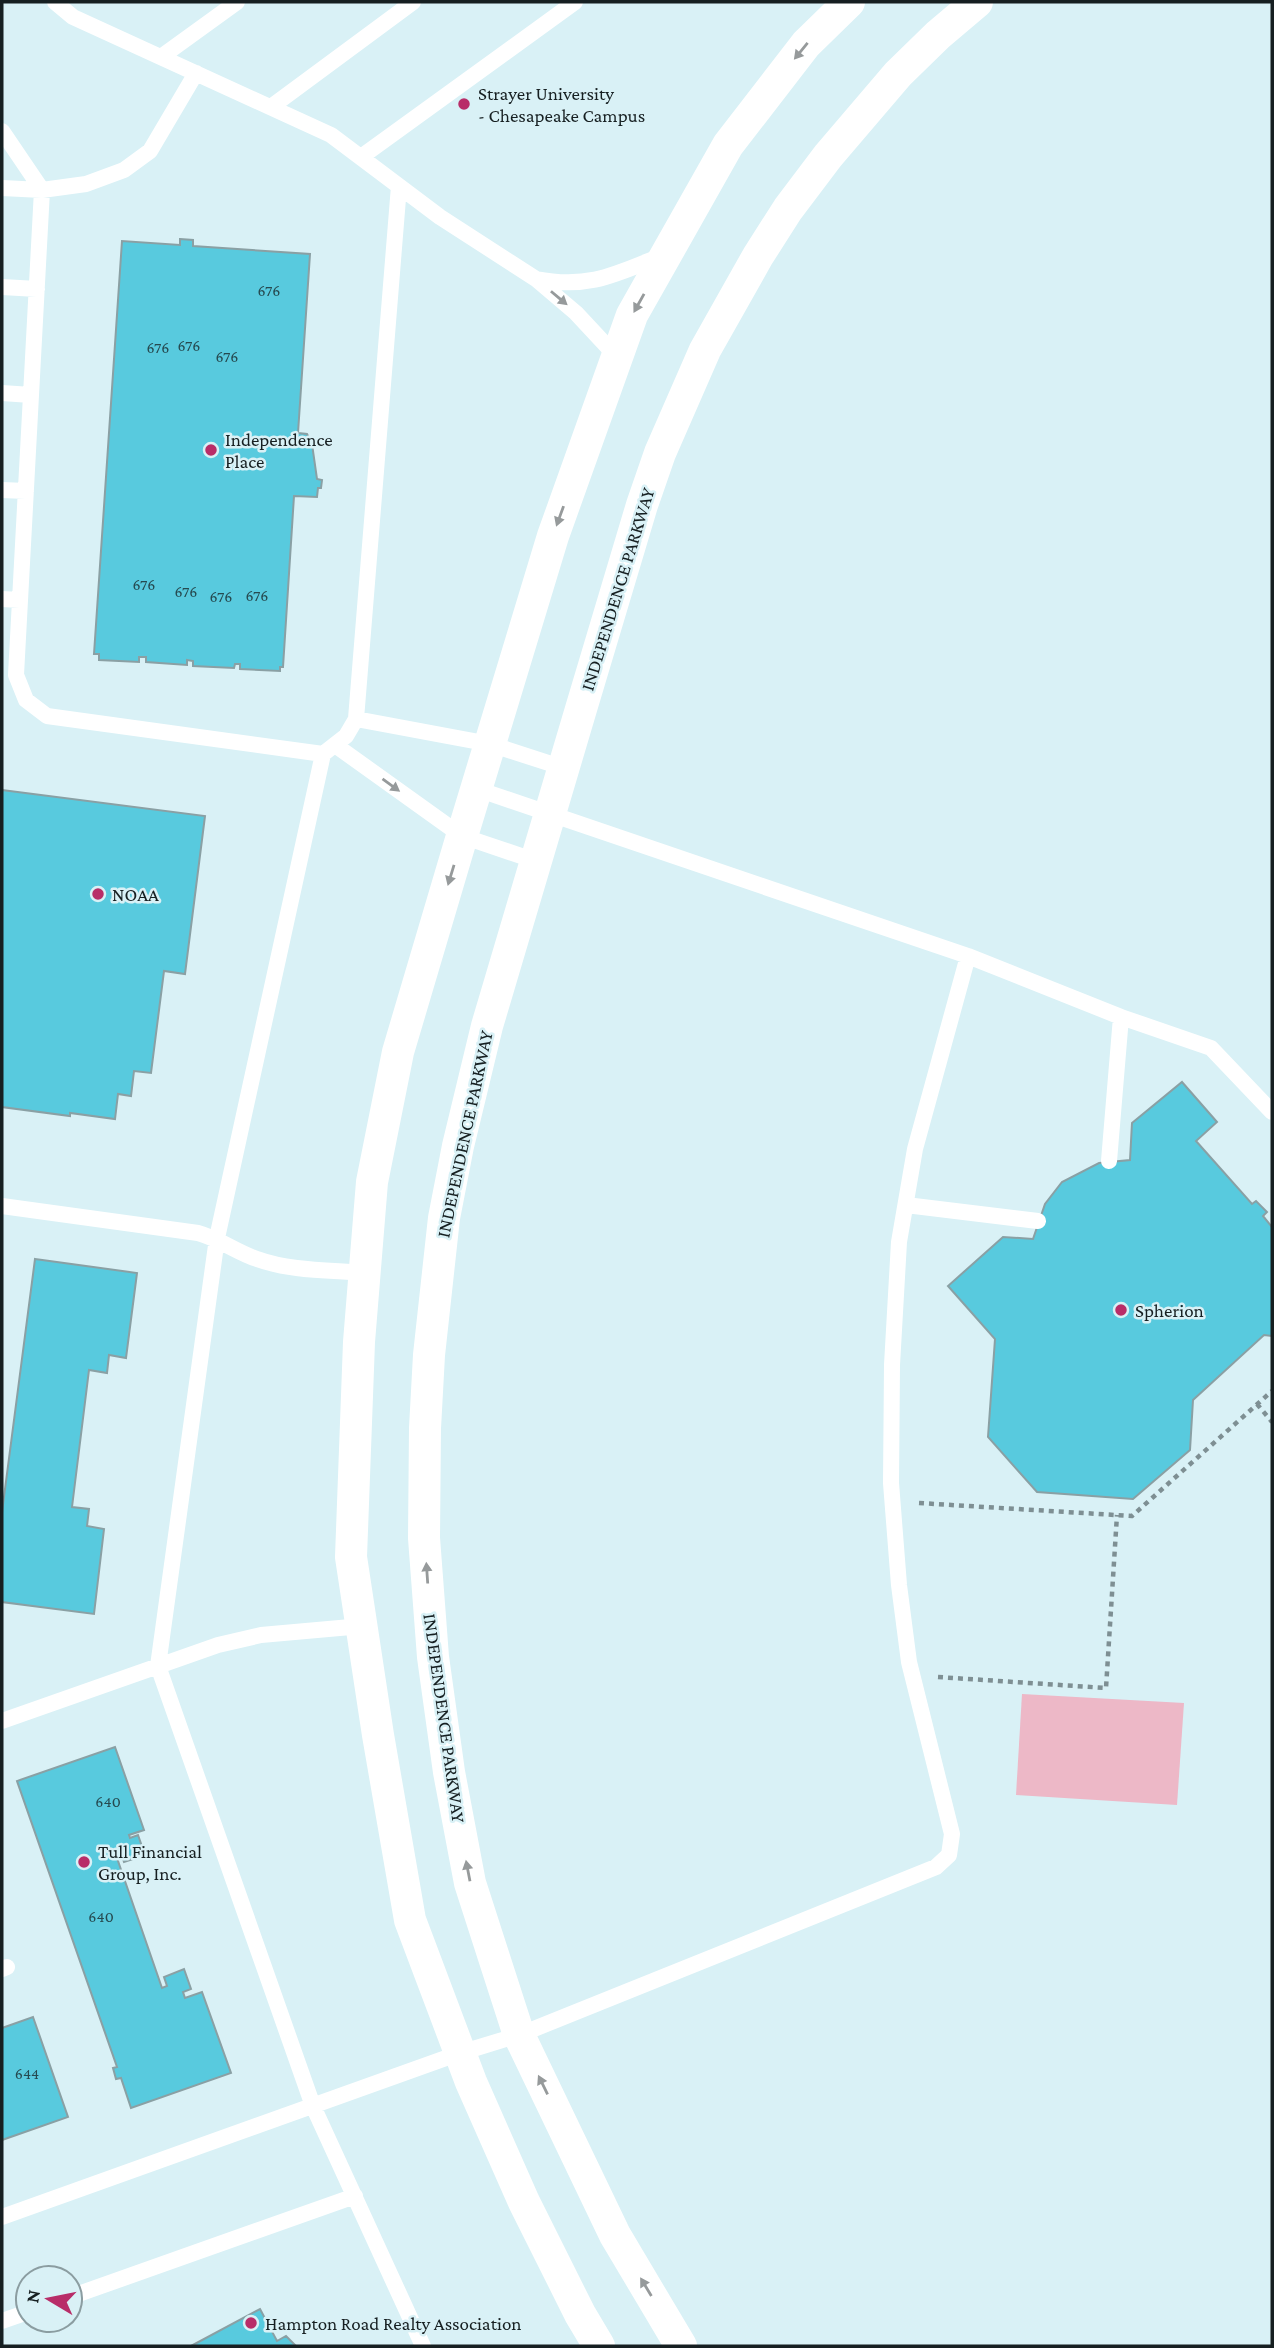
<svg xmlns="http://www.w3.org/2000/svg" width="1274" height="2348" font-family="'Crimson Pro',serif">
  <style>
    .green { fill: #edb8c7 }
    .building { fill: #58cade; stroke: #8aa0a4; stroke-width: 2 }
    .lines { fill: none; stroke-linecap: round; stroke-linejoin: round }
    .path { stroke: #7e8f93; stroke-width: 4.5; stroke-dasharray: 5 5; stroke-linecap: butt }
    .lane { stroke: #fff; stroke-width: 16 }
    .street { stroke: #fff; stroke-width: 32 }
    .oneway { fill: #969a9b }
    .poi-dot { fill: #b82d68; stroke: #d9f1f6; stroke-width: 2.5 }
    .labels { text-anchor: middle; stroke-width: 5; stroke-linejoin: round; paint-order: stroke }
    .number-label { font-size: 16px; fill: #264a50 }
    .poi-label { font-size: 19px; fill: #161f21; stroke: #d9f1f6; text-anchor: start }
    .street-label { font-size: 19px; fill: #161f21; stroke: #d9f1f6 }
  </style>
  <rect width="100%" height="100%" fill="#d9f1f6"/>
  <path class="green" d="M1022 1694 1184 1703 1177 1805 1016 1795Z"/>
  <path class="building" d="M180 239 193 240V246L310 254 298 433 307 434 312 444 317 479 322 480 321 488H318L317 497 294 496 283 667H280V671L240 669V664H235L234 668 193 666V661L187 660V665L146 662V657H139V662L99 660V654H94L122 241 180 245Z
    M2 790 205 816 185 974 164 971 151 1073 134 1071 131 1096 118 1094 115 1119 70 1113V1116L2 1107Z
    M1182 1082 1217 1122 1196 1141 1252 1204 1256 1201 1267 1212 1263 1216 1272 1227V1336L1264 1335 1193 1400 1190 1450 1133 1499 1037 1492 988 1437 995 1339 948 1286 1003 1237 1033 1239 1045 1204 1062 1182 1099 1163 1130 1160 1132 1123Z
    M35 1259 137 1273 126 1358 109 1355 107 1373 89 1370 72 1507 89 1509 87 1526 104 1529 94 1614 2 1602V1512Z
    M115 1747 144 1830 129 1835 130 1838 138 1835 145 1855 124 1862 122 1856 117 1858 162 1988 167 1986 164 1977 184 1969 191 1989 183 1992 185 1998 202 1992 231 2073 131 2108 121 2078 116 2079 113 2068 117 2067 17 1781Z
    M33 2017 68 2117 2 2140V2028Z
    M260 2309 277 2341 286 2336 296 2346H191Z"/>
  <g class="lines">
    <path class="path" d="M1257 1404 1272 1422
      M919 1503 1132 1516 1272 1391
      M938 1677 1106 1688 1117 1515"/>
    <path class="lane" d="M55 2 73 17 331 135 440 217 536 279
      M161 57 237 2
      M271 107 413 2
      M2 131 42 190 16 675 26 700 47 716 323 754 346 736 356 719 399 186
      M361 157 575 2
      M2 188 42 190 86 184 124 170 150 151 196 73
      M2 287 37 289
      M617 357 576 313 536 279C588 289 614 275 661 256
      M2 393 31 395
      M2 490 26 491
      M2 599 20 600
      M356 719 490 744 564 768
      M335 745 462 836 536 861
      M323 754 217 1238 158 1666 313 2106 423 2346
      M968 956 1121 1017 1211 1048 1272 1112
      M1109 1161 1121 1017
      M906 1205 1038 1221
      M2 1206 198 1233C220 1239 236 1252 257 1259 290 1271 329 1270 365 1273
      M2 1721 218 1645 261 1635 362 1626
      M2 1969 7 1967
      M2 2217 460 2053 519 2035 936 1867 949 1855 952 1834 909 1662 899 1585 891 1483 892 1365 899 1242 915 1149 968 956 477 789
      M70 2297 355 2196
      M2 2321 28 2312"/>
    <path class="street" d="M599 2346 580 2314 524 2202 471 2082 410 1920 378 1735 351 1557 359 1342 372 1182 398 1052 462 836 553 536 632 315 728 145 806 44 849 2
      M681 2346 615 2235 519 2035 470 1883 449 1772 433 1657 424 1538 425 1428 429 1355 444 1218 458 1146 487 1026 581 709 642 505 660 453 705 350 758 256 788 209 828 156 898 74 938 35 977 2"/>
  </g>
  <defs><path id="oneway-solid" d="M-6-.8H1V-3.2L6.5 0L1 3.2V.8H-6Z" transform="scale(1.75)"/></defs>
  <g class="oneway">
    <use href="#oneway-solid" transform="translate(801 51) rotate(129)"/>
    <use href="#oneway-solid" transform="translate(559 298) rotate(40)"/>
    <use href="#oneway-solid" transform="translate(639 303) rotate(119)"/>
    <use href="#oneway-solid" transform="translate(560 516) rotate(110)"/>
    <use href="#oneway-solid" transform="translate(391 785) rotate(36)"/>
    <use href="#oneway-solid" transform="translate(451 875) rotate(107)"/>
    <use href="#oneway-solid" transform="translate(427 1573) rotate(-94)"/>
    <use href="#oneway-solid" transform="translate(468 1871) rotate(-101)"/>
    <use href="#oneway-solid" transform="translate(543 2085) rotate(-116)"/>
    <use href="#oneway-solid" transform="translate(646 2287) rotate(-121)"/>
  </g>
  <g class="poi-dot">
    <circle cx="464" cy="104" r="7"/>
    <circle cx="211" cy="450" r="7"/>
    <circle cx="98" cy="894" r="7"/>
    <circle cx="1121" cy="1310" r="7"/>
    <circle cx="84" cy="1862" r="7"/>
    <circle cx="251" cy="2323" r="7"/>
  </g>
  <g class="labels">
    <g class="number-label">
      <text x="269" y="296">676</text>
      <text x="189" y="351">676</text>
      <text x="158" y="353">676</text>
      <text x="227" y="362">676</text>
      <text x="144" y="590">676</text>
      <text x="186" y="597">676</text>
      <text x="257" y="601">676</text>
      <text x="221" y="602">676</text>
      <text x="108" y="1807">640</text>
      <text x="101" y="1922">640</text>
      <text x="27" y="2079">644</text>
    </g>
    <g class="poi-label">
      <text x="478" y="100">Strayer University<tspan x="478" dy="22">- Chesapeake Campus</tspan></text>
      <text x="225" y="446">Independence<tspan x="225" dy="22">Place</tspan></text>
      <text x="112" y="901">NOAA</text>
      <text x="1135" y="1317">Spherion</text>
      <text x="98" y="1858">Tull Financial<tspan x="98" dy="22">Group, Inc.</tspan></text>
      <text x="265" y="2330">Hampton Road Realty Association</text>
    </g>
    <g class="street-label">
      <text transform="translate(617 589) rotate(-73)" y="7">INDEPENDENCE PARKWAY</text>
      <text transform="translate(464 1134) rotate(-78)" y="7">INDEPENDENCE PARKWAY</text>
      <text transform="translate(445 1718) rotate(82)" y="7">INDEPENDENCE PARKWAY</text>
    </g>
  </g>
  <rect width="1274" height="2348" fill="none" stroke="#161f21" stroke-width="7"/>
  <g transform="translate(49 2299) rotate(280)"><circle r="33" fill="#d9f1f6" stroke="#8b9da1" stroke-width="2"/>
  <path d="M0-5L12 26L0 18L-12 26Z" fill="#b82d68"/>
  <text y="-10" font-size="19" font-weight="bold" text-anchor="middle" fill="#161f21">N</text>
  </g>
</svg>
